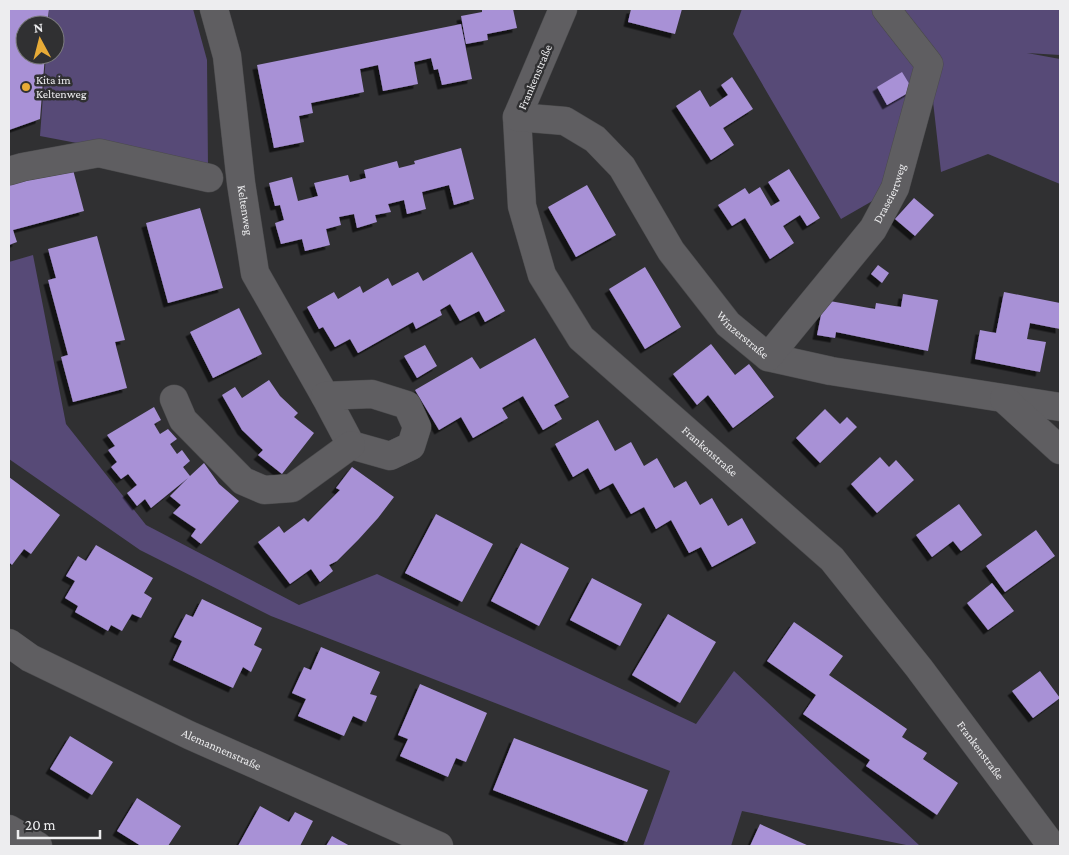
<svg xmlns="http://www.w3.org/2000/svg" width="1069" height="855" font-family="'Crimson Pro',serif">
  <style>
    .green { fill: #574a77 }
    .building { fill: #a891d6; filter: url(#shadow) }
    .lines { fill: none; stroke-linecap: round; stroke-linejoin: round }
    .minor-casing { stroke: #4b4b4d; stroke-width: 29 }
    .minor { stroke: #5f5e61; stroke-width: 28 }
    .poi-dot { fill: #e8ab37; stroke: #303032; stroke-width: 2 }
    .labels { text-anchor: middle; stroke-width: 5; stroke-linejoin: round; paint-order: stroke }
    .street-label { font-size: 12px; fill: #ededef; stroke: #303032 }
    .poi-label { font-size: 12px; fill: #ededef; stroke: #303032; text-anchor: start }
  </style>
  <defs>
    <filter id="shadow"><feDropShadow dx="-4.5" dy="4.5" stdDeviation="0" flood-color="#0009"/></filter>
  </defs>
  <rect width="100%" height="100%" fill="#303032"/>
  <path class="green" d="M49 9H193L207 60 208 168 40 136 46 55H55V25H48Z
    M742 9H1060V55L1027 53 1060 59V184L988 154 941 172 929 66 895 188 841 219 733 34Z
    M33 255 66 424 146 525 299 605 377 574 696 724 734 671 920 846H911L742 811 731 846H643L670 771 271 616 140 550 9 459V262Z"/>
  <path class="building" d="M9 9H49L47 25H25V55H45L40 119 9 130Z
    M482 9H513L517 28 487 34 488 40 466 44 461 16 482 12Z
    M631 9H682L675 34 628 22Z
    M461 24 472 79 442 85 438 69 434 70 431 58 414 62 418 84 383 91 378 65 360 69 364 92 311 103 313 113 299 116 304 142 274 148 257 65Z
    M902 72 913 90 887 105 877 87Z
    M732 77 753 109 723 128 734 145 711 160 676 106 700 90 710 107 728 95 721 85Z
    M461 148 474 199 454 205 449 185 422 192 426 209 407 214 404 200 388 204 391 212 375 215 377 222 357 228 354 214 339 217 341 225 326 229 330 245 305 251 302 239 281 244 275 223 284 220 280 205 275 206 269 183 292 177 298 201 318 196 314 183 348 175 350 182 366 178 364 170 397 161 399 168 415 164 414 161Z
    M72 166 84 211 13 230 17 242 9 245V182Z
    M789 169 820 218 807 226 800 215 783 226 794 243 770 259 745 218 732 226 718 205 745 188 749 194 760 187 771 206 780 201 768 182Z
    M587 185 616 235 576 257 548 207Z
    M914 198 934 215 915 236 895 219Z
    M200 208 223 288 168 303 146 223Z
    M97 236 125 340 115 342 127 388 73 402 61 357 68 355 48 280 56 278 48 249Z
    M472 252 505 311 485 322 479 311 460 321 450 304 440 310 442 315 416 329 413 322 358 353 350 339 335 347 323 327 319 329 307 307 334 292 338 299 360 286 363 293 388 278 392 286 418 272 423 281Z
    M878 265 889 273 882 283 871 274Z
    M645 267 681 327 645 349 609 289Z
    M1004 292 1060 303V329L1030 323 1027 339 1046 342 1040 372 975 359 980 330 996 333Z
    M903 294 938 300 928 351 836 332 835 338 817 335 824 300 875 309 876 303 901 307Z
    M239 308 262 354 213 378 190 332Z
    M535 338 569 397 554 405 562 419 543 430 523 396 502 408 508 418 473 438 461 417 439 430 415 390 472 357 480 369Z
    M711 344 735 375 749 364 774 397 733 428 708 395 697 405 673 374Z
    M425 345 437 366 417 378 404 356Z
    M269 380 280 396 298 413 294 417 314 433 282 474 258 455 263 450 242 430 222 395 235 387 242 398Z
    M154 407 161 420 154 424 160 434 168 429 177 439 170 444 177 454 182 450 190 461 183 467 190 476 204 463 219 484 239 501 201 544 191 536 196 529 173 513 181 505 170 496 188 478 151 508 145 499 137 506 127 493 137 485 128 474 121 479 111 467 117 462 108 450 115 446 107 435Z
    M825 409 840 424 847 417 857 427 820 463 796 438Z
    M598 420 615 451 631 442 644 466 657 458 674 488 686 481 700 505 712 498 728 526 742 518 756 543 712 567 701 547 689 553 671 520 656 529 644 507 631 514 613 483 600 490 588 468 573 477 555 444Z
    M880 457 889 467 896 460 914 480 877 513 851 484Z
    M352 467 394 497 378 518 358 540 337 561 329 565 333 571 320 582 311 569 290 584 258 542 279 526 284 533 304 518 308 522 340 490 336 488Z
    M9 477 60 515 31 554 24 549 12 565 9 562Z
    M959 504 982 535 961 551 953 541 932 557 916 535Z
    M436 514 493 544 462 602 405 573Z
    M1036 530 1055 556 1005 592 986 566Z
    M521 543 569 568 539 626 491 601Z
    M96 545 153 578 144 593 152 598 141 618 132 614 122 631 111 625 108 631 75 612 78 606 65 598 75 581 66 576 78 556 86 561Z
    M592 578 642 604 620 646 570 620Z
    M992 583 1014 611 988 630 967 603Z
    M202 599 262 628 254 645 262 649 251 672 243 667 233 688 173 660 182 641 174 637 186 614 193 617Z
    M668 614 716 642 680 703 632 675Z
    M794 622 843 656 829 675 907 729 902 737 927 753 923 759 958 783 937 815 866 766 870 760 803 714 816 695 767 661Z
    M321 647 380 672 370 694 377 696 366 722 353 716 344 736 298 716 306 699 292 693 304 667 311 670Z
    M1040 671 1060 698 1033 718 1012 691Z
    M420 684 487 713 466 762 456 758 448 777 400 756 408 739 398 735Z
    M70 736 113 762 92 795 50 769Z
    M514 738 648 790 627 842 493 790Z
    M137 798 181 826 168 846H141L117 831Z
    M260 806 289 822 295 812 313 821 300 846H238Z
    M760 824 809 846H750Z
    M332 836 350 846H326Z"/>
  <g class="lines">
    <defs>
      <g id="minor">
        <path id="s1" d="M214 9 227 56 241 183 255 273 325 396"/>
        <path id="s2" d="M563 9 517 117 522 206 542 275 581 338 832 559 919 668 1052 846"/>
        <path id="s3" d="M517 117 565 121 595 139 622 167 671 251 728 324 768 357 831 371 1060 407"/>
        <path d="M9 171 23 167 99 153 209 178"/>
        <path id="s4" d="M768 357 873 229 895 188 929 64 886 9"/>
        <path d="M372 394 407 405 417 427 411 446 390 456 351 445 325 396Z"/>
        <path d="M174 399 183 420 243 481 264 490 292 488 351 445"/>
        <path d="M1004 399 1060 450"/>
        <path id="s5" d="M9 643 30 658 189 735 439 846"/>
        <path d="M9 829 38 846"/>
      </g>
    </defs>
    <use href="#minor" class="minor-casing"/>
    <use href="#minor" class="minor"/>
  </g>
  <circle class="poi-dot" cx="26" cy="87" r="5"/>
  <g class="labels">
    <g class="street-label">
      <text transform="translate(535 77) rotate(-67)" y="4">Frankenstraße</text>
      <text dy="4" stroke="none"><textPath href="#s4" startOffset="205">Draseiertweg</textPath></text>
      <text dy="4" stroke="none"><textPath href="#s1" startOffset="204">Keltenweg</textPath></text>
      <text dy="4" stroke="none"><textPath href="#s3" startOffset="330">Winzerstraße</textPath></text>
      <text dy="4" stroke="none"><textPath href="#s2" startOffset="524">Frankenstraße</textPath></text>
      <text dy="4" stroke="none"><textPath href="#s5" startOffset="238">Alemannenstraße</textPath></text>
      <text dy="4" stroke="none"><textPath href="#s2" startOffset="929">Frankenstraße</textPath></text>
    </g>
    <g class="poi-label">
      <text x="36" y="84">Kita im<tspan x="36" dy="14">Keltenweg</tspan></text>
    </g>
  </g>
  <rect width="1069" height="855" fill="none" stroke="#ededef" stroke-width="20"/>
  <g transform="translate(40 40) rotate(353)"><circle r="24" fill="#303032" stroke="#7c7c7e"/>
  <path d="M0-4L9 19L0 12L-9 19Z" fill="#e8ab37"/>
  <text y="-8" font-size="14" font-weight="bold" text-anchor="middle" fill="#ededef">N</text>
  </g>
  <path d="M18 830v8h82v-8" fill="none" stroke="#ededef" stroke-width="2.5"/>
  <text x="25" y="830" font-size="15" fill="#ededef" stroke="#303032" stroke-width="4" paint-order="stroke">20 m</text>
</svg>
